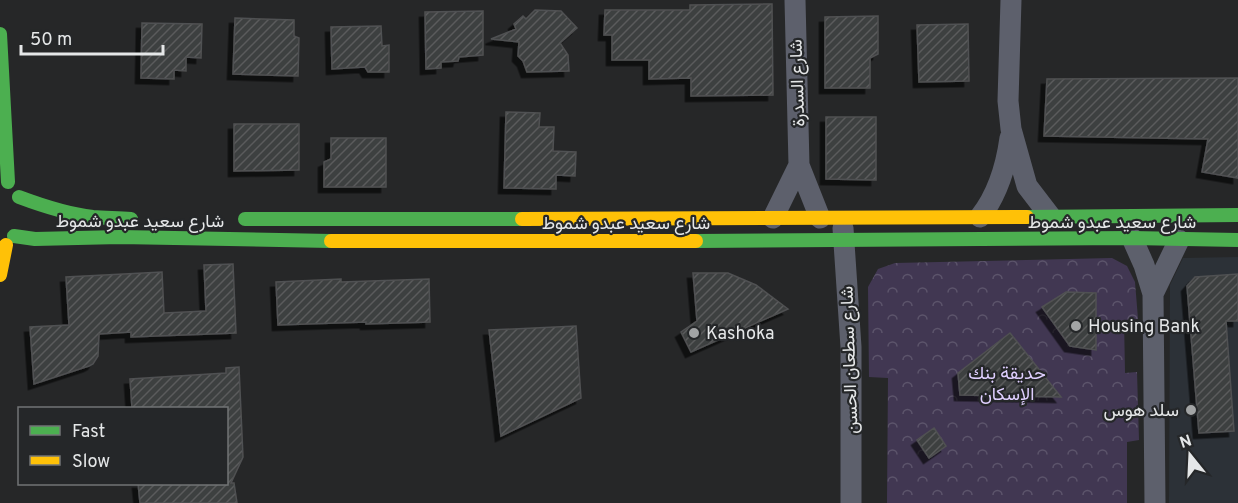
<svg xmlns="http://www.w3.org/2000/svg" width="1238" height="503" font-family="Overpass,Vazirmatn,sans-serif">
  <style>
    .built { fill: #2c3137 }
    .park { fill: url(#park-crowns) }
    .building { fill: url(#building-hatch); stroke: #505152; stroke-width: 1.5; filter: url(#shadow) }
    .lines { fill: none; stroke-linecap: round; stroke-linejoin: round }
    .street { stroke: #5d606c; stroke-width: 21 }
    .fast { stroke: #4caf50; stroke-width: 14 }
    .slow { stroke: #ffc107; stroke-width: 14 }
    .poi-dot { fill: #a2a4a5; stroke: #252729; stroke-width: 2 }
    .labels { text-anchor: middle; stroke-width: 4.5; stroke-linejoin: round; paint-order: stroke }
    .street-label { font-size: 18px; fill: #e5e7e8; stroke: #252729 }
    .poi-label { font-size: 18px; fill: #e5e7e8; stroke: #252729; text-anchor: start }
    .park-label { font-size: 18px; fill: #dfcfff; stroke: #252729 }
  </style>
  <defs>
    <pattern id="park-crowns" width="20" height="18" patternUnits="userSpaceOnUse" patternTransform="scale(1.5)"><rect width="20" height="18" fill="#413752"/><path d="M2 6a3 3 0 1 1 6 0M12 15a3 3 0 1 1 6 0" fill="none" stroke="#5c546b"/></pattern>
    <pattern id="building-hatch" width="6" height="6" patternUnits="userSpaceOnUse" patternTransform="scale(1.5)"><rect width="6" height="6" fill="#3e3f40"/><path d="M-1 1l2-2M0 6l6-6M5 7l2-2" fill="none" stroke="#5a5b5c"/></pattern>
    <filter id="shadow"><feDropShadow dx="-5.5" dy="5.5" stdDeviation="0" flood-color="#0009"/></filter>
  </defs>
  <rect width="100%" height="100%" fill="#262728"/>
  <path class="built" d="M1238 257V503H1169L1170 285 1183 258Z"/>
  <path class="park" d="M1112 258 1127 266 1135 282 1138 319 1124 320 1125 373 1137 372 1139 440 1127 442V503H887L888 378 869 377 868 287 878 269 895 263Z"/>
  <path class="building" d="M772 4 773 95 691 96V78L649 79V60H612V35H604L605 10H690V5Z
    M535 10 561 11 577 28 560 43 568 55 569 71 527 72 523 61 518 56 519 42 491 39 516 29 514 24 523 16 526 19Z
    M483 11V55L459 57 458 61 441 62V68L426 69 425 12Z
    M878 16V54L870 58V88H825V17Z
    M235 18 294 20V36L299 38 298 76 233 74Z
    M142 23 202 24 201 58 186 57V71L174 70V79L141 78Z
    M968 24 969 81 919 82 917 25Z
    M381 26 382 46 389 45V72H368L365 67 332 69 331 27Z
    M1238 78V178L1202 172 1208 139 1044 136 1047 79Z
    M506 112 540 113 539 127H554L553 151 576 152 575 176 556 175V189L504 188Z
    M826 117H876V180L826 179Z
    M234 124H299V170L234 171Z
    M331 138H386V187H324V162L331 159Z
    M233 264 236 333 131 337V332L99 334 98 356 93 364 89 366 34 384 30 327 69 325 66 277 162 272 164 313 206 311 204 265Z
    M693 273H728L756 285 788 309 691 352 681 332 697 321Z
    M1238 274V321H1226L1234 431 1199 433 1187 286 1195 277Z
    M341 279V282L429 279 430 322 366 324V322L278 325 276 282Z
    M1066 292 1096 293V350L1070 346 1042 307Z
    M576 326 581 398 501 436 489 330Z
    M1010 333 1061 397 960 395 958 373Z
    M239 367 243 457 231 483H234L237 503H140L138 483H226V408H132L130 379 226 373V368Z
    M934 428 946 446 929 458 917 440Z"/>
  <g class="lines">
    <path class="street" d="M795 0 799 165 820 218
      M1011 0 1008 101 1011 129 1027 186 1050 216
      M980 217C998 194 1006 167 1010 138
      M773 218 799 165
      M843 228 851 347V503
      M1132 238 1144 265 1153 294 1155 503
      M1153 294 1179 240"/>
    <path class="fast" d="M0 34 8 182
      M19 197C43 206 67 214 93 217 105 218 118 218 131 219
      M1027 217 1238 215
      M245 219H522
      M14 236 35 239 120 237 331 241
      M696 241 1132 238 1238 240"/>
    <path class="slow" d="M522 219 1027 217
      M331 241H696
      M0 275 6 245"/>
  </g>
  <g class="poi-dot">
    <circle cx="1076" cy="326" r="6"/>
    <circle cx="694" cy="333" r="6"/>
    <circle cx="1191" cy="410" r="6"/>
  </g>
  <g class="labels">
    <g class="street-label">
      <text transform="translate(797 83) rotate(-92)" y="6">شارع السدرة</text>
      <text x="140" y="227">شارع سعيد عبدو شموط</text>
      <text x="1112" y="228">شارع سعيد عبدو شموط</text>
      <text x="626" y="229">شارع سعيد عبدو شموط</text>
      <text transform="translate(849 360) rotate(-92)" y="6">شارع سطعان الحسن</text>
    </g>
    <g class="poi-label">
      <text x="1088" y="332">Housing Bank</text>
      <text x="706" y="339">Kashoka</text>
      <text x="1179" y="416" text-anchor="end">سلد هوس</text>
    </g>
    <g class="park-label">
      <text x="1007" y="379">حديقة بنك<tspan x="1007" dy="21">الإسكان</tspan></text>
    </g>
  </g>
  <rect x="18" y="407" width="210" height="78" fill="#252729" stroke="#727475" stroke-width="1.5"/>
  <rect x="30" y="426" width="30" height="9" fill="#4caf50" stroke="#727475" stroke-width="1.5"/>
  <text x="72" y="437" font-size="18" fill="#e5e7e8">Fast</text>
  <rect x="30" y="456" width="30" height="9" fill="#ffc107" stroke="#727475" stroke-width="1.5"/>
  <text x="72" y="467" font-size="18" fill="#e5e7e8">Slow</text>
  <g transform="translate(1190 455) rotate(342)" stroke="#252729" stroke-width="4.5" paint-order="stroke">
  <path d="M0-4.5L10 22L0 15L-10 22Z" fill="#e5e7e8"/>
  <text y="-9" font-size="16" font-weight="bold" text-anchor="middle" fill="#e5e7e8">N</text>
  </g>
  <path d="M21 45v9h142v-9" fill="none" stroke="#e5e7e8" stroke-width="3"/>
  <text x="30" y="45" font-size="18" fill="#e5e7e8" stroke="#252729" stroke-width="4.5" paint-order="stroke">50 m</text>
</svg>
